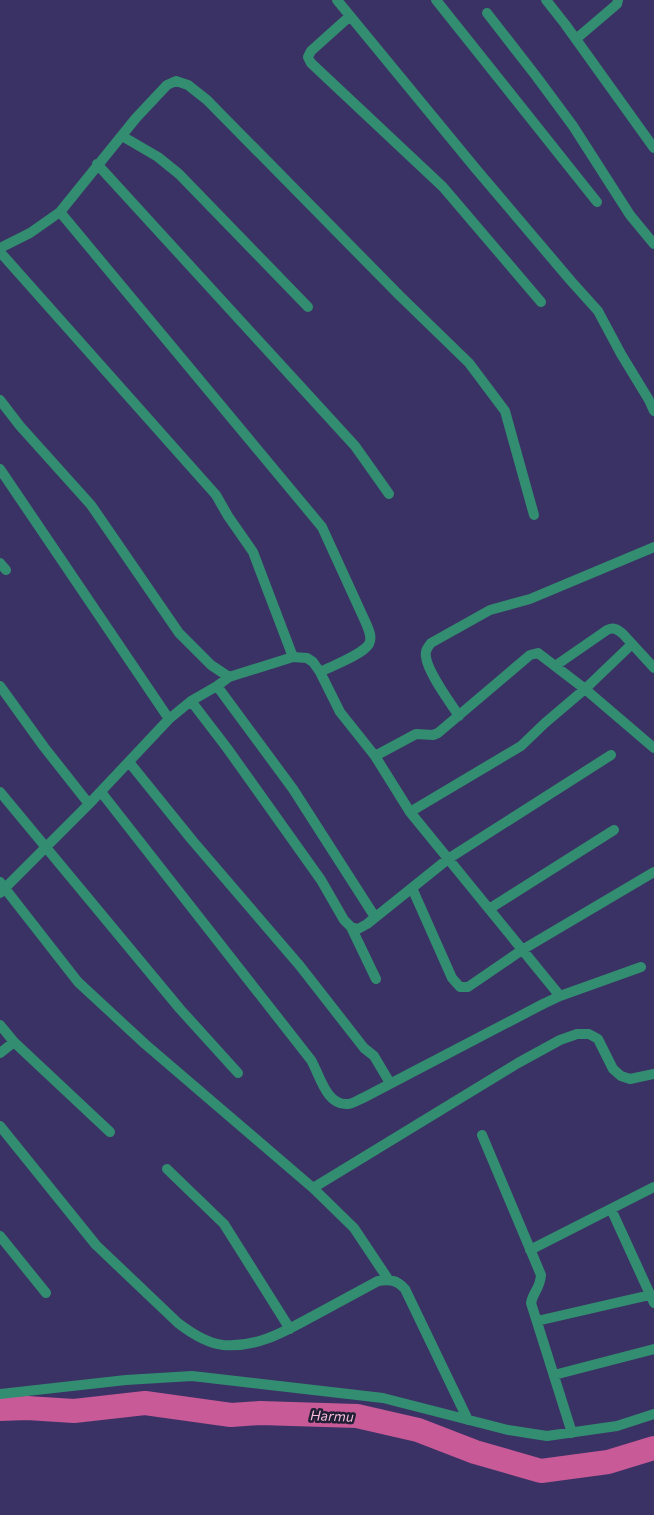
<svg xmlns="http://www.w3.org/2000/svg" width="654" height="1515" font-family="Commissioner,sans-serif">
  <style>
    .lines { fill: none; stroke-linecap: round; stroke-linejoin: round }
    .river { stroke: #c85a97; stroke-width: 24 }
    .street { stroke: #338d70; stroke-width: 10 }
    .labels { text-anchor: middle; stroke-width: 5; stroke-linejoin: round; paint-order: stroke }
    .water-label { font-size: 14px; font-style: italic; fill: #f7bdd9; stroke: #211f35 }
  </style>
  <rect width="100%" height="100%" fill="#3a3264"/>
  <g class="lines">
    <path class="river" d="M0 1409 27 1408 74 1411 145 1403 231 1415 260 1413 357 1416 418 1430 475 1452 541 1471 608 1462 654 1448"/>
    <path class="street" d="M337 0 476 169 571 281 598 311 621 354 649 400 654 411
      M436 0 597 202
      M546 0 565 24 654 148
      M487 13 536 76 573 126 630 215 654 244
      M350 16 311 51 308 57 311 63 443 187 541 302
      M576 39 617 4 618 0
      M122 136 158 157 179 174 308 307
      M97 164 355 446 389 494
      M0 248 30 233 60 212 136 118 167 85 176 81 188 85 207 100 400 296 469 363 505 411 534 515
      M0 252 216 495 228 516 253 552 293 657
      M0 400 20 426 91 505 179 633 211 665 229 677
      M0 469 169 719
      M0 563 6 570
      M555 666 607 630C614 627 617 629 623 634L654 668
      M320 672 340 712 375 756 410 812 560 996
      M0 686 44 747 89 804
      M217 686 293 789 375 917
      M191 701 227 748 321 880 344 920 351 927 358 929 367 924 448 859 611 755
      M459 716C450 702 428 673 426 657 425 651 427 648 431 643L490 610 530 599 654 547
      M375 756 416 734 433 735 438 733 530 655 538 653 585 689 654 748
      M129 762 192 840 300 966 364 1048 374 1056 390 1083
      M0 792 180 1009 238 1073
      M101 792 311 1060C320 1075 326 1106 348 1104 353 1104 358 1100 363 1098L543 1004 560 996 641 967
      M410 812 521 746 545 723 585 689 632 644
      M0 882 78 982 145 1044 313 1188 354 1228 388 1279
      M412 888 452 978 460 987H468L522 950 654 872
      M0 893 89 804 169 719 191 701 217 686 229 677 293 657 307 658 313 662 320 672C332 666 362 655 369 644 373 637 368 628 365 621L322 527 60 212
      M489 909 614 830
      M351 927 376 979
      M0 1025 14 1042 110 1132
      M0 1053 14 1042
      M0 1126 96 1245 178 1323C191 1333 206 1343 223 1345 259 1348 287 1330 317 1314 337 1303 358 1292 378 1281 390 1279 397 1280 405 1289L468 1420
      M482 1135 541 1275C540 1289 533 1292 531 1303L572 1433
      M167 1169 224 1224 290 1329
      M313 1188 518 1063 560 1040 577 1034H589L598 1039 613 1069 621 1076 630 1079 654 1074
      M611 1209 654 1303
      M0 1236 46 1293
      M530 1250 654 1187
      M537 1321 650 1295
      M554 1375 654 1349
      M0 1394 126 1380 192 1376 383 1398 508 1430 547 1436 617 1426 654 1414"/>
  </g>
  <g class="labels">
    <g class="water-label">
      <text transform="translate(332 1416) rotate(2)" y="5">Harmu</text>
    </g>
  </g>
</svg>
